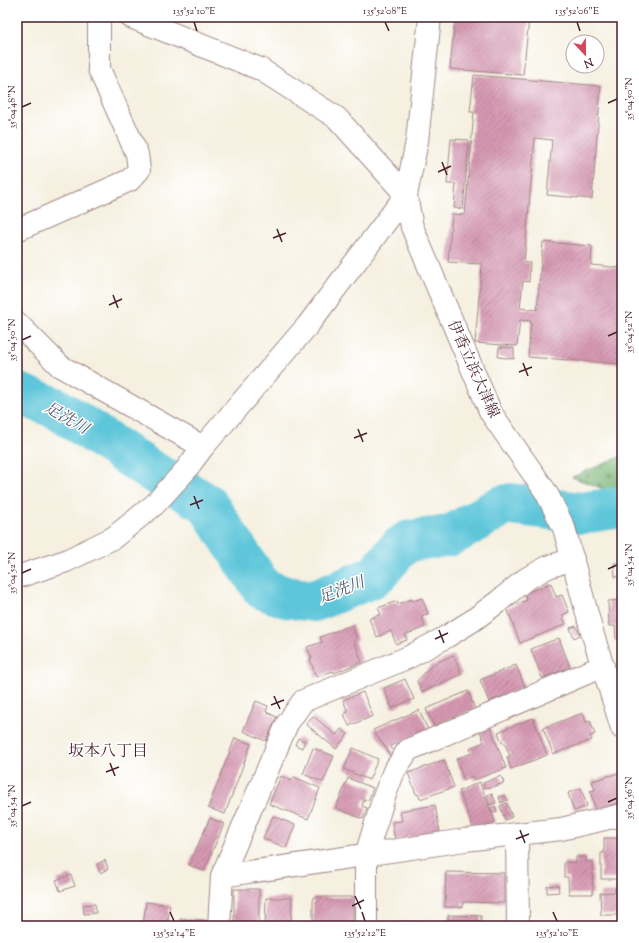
<svg xmlns="http://www.w3.org/2000/svg" width="639" height="943" font-family="'Sorts Mill Goudy','Noto Serif JP',serif">
  <style>
    .forest { fill: url(#forest-firs); stroke: #616a50 }
    .lines { fill: none; stroke-linecap: round; stroke-linejoin: round }
    .river { stroke: #5ec6da; stroke-width: 42 }
    .building { fill: url(#building-hatch) }
    .minor-casing { stroke: #a08886; stroke-width: 24 }
    .major-casing { stroke: #a08886; stroke-width: 24 }
    .minor { stroke: #fff; stroke-width: 22 }
    .major { stroke: #fff; stroke-width: 22 }
    .ticks { fill: none; stroke: #4a1f2b; stroke-width: 1.5 }
    .labels { text-anchor: middle; stroke-width: 3; stroke-linejoin: round; paint-order: stroke }
    .street-label { font-size: 15px; fill: #4a1f2b; stroke: #fff }
    .water-label { font-size: 16px; font-style: italic; fill: #515968; stroke: #fff }
    .neighbourhood-label { font-size: 16px; fill: #4a1f2b; stroke: #fff }
    .neatline { fill: none; stroke: #4a1f2b; stroke-width: 1.5 }
    .ticks-label { font-size: 10px; text-anchor: middle; fill: #4a1f2b }
  </style>
  <defs>
    <pattern id="forest-firs" width="22" height="20" patternUnits="userSpaceOnUse"><rect width="22" height="20" fill="#78b474"/><path d="M5 1l3.5 6h-7zM16 11l3.5 6h-7z" fill="#64925f"/></pattern>
    <pattern id="building-hatch" width="6" height="6" patternUnits="userSpaceOnUse"><rect width="6" height="6" fill="#d699b2"/><path d="M-1 1l2-2M0 6l6-6M5 7l2-2" fill="none" stroke="#b07c91"/></pattern>
  </defs>
  <rect width="100%" height="100%" fill="#fff"/>
  <filter id="ink" filterUnits="userSpaceOnUse"><feTurbulence type="fractalNoise" baseFrequency=".025" numOctaves="2"/><feDisplacementMap in="SourceGraphic" scale="8" xChannelSelector="R" yChannelSelector="G"/><feConvolveMatrix kernelMatrix="1 2 1 2 8 2 1 2 1" color-interpolation-filters="sRGB"/></filter>
  <filter id="wash" filterUnits="userSpaceOnUse"><feTurbulence type="fractalNoise" baseFrequency=".012" numOctaves="4" result="noise"/><feDisplacementMap in="SourceGraphic" scale="16" xChannelSelector="R" yChannelSelector="G"/><feGaussianBlur stdDeviation="0.9" result="paint"/><feColorMatrix in="noise" values="0 0 0 0 0 0 0 0 0 0 0 0 0 0 0 0 0 1.4 0 .05"/><feComposite in="paint" operator="in"/></filter>
  <g filter="url(#wash)">
    <rect width="100%" height="100%" fill="#f5f0e0"/>
    <path class="forest" d="M622 456V496L572 477Z"/>
    <g class="lines">
      <path class="river" d="M17 393 56 408 148 469 207 504 263 589 286 597 314 601 371 578 379 572 400 547 409 541 448 536 457 532 500 507 511 504 581 513 622 507"/>
    </g>
    <g id="blocks">
      <path class="building" d="M455 17H510L529 19 523 75 450 69Z
        M474 75 601 86 592 199 547 195 552 140 535 138 524 263H530L529 282 523 281 520 308 537 310 543 242 592 246 591 265 622 268V364L528 357 531 321 520 320 517 346 475 343 482 264 448 262 452 214 465 215 474 112H470Z
        M451 139 469 140 463 209 454 208 456 184H447Z
        M621 238H622V256L619 255Z
        M499 347 514 348V359L498 357Z
        M614 563H622V582H621L620 576 615 577Z
        M551 583 556 597 562 595 569 612 562 615 566 624 520 643 507 608 527 600 524 594Z
        M422 598 428 614 421 616 425 627 405 635 407 640 396 644 391 631 377 637 369 619 381 614 378 608 397 601 398 604 412 599 413 601Z
        M622 600V639H616L615 626H609L608 601Z
        M352 625 357 640 354 641 362 662 334 673 333 671 316 677 310 659 312 658 307 647 322 642 320 637Z
        M576 626 580 635 574 638 570 628Z
        M559 638 570 667 542 678 531 649Z
        M453 655 462 674 422 692 417 681 432 665Z
        M516 665 525 687 489 702 480 680Z
        M405 679 414 699 392 708 384 688Z
        M468 691 475 709 434 726 426 709Z
        M363 692 373 716 349 726 344 714 348 712 343 700Z
        M256 701 268 706 266 712 277 717 266 741 243 731Z
        M419 710 428 730 391 746 394 754 390 756 386 748 376 735 373 730Z
        M583 713 586 722 590 721 595 734 590 736 592 740 553 754 543 728Z
        M313 716 336 735 341 729 348 734 336 749 306 724Z
        M533 718 547 755 511 769 507 757 510 756 504 742 502 743 498 732Z
        M490 727 506 768 474 780 472 776 464 780 456 759 472 753 470 748 484 742 480 731Z
        M235 738 251 744 225 814 208 808Z
        M298 738 305 741 302 748 295 745Z
        M313 748 334 756 323 782 303 774Z
        M353 748 378 759 369 780 344 769Z
        M444 760 454 787 420 799 418 794H416L408 773Z
        M622 772V802L596 810 590 791 595 790 592 781Z
        M281 776 292 781 294 777 320 788 308 819 269 804Z
        M501 776 504 783 490 788 489 787 485 788 483 783Z
        M348 778 373 788 368 801 364 799 362 806 367 808 363 819 336 808Z
        M480 782 495 822 474 830 459 791Z
        M581 788 587 806 574 811 568 793Z
        M492 793 496 803 490 805 487 795Z
        M505 795 508 800 501 803 499 797Z
        M507 803 512 817 505 820 500 806Z
        M435 805 440 832 395 840 392 822 402 821 400 811Z
        M495 806 497 811 493 813 491 808Z
        M273 816 295 825 286 848 263 838Z
        M210 818 224 824 204 871 189 865Z
        M604 838H622V879H601V853H604Z
        M576 857H586V862H592L593 894H569L568 877H564V862L576 863Z
        M105 860 108 869 100 873 97 864Z
        M446 872 504 873V903L463 902V907H445Z
        M71 875 75 886 60 891 56 880Z
        M558 885 559 892 547 893V886Z
        M615 887H622V915H601L600 893 615 892Z
        M234 889H259V926H234Z
        M313 897H353V925H313Z
        M266 898H292L291 926H265Z
        M146 902 170 905 167 926H143Z
        M95 904 96 913 84 914 83 905Z
        M448 915 481 916V926H448Z
        M180 919 205 920V926H179Z
        M398 922H431V926H398Z"/>
    </g>
  </g>
  <g filter="url(#ink)">
    <use href="#blocks" fill-opacity="0" stroke="#a08886" stroke-width="1"/>
    <g class="lines">
      <defs>
        <path id="minor" d="M17 230 130 180 139 170 137 154 99 69V17
          M17 323 60 366 203 447
          M17 577 66 561 113 538 154 505 185 471 203 447 308 325 406 195 337 118 260 69 131 17
          M517 834 518 926
          M222 876 465 840 561 829 622 815
          M219 926 222 876 287 724 303 701 409 657 446 637 472 621 499 601 526 579 548 567 573 559
          M366 926V855L384 797 394 771 408 750 603 666"/>
        <path id="major" d="M430 17 417 141 406 195 412 227 491 413 546 492 564 528 592 632 622 728"/>
      </defs>
      <use href="#minor" class="minor-casing"/>
      <use href="#major" class="major-casing"/>
      <use href="#minor" class="minor"/>
      <use href="#major" class="major"/>
    </g>
  </g>
  <path class="ticks" d="M194 22 197 31M385 22 389 31M577 22 580 31M608 103 617 99M22 107 31 103M442 162 447 175M438 172 451 166M277 229 282 242M273 238 286 233M113 295 118 308M109 305 122 299M608 336 617 332M22 340 31 336M523 363 528 376M519 372 532 367M358 429 363 442M354 438 367 433M194 496 199 509M190 505 203 500M608 569 617 565M22 573 31 569M439 630 444 643M435 639 448 633M274 696 280 709M271 705 284 700M110 763 115 776M106 772 119 767M608 802 617 798M22 806 31 802M520 830 525 843M516 839 529 834M355 896 361 909M352 906 364 900M170 912 174 921M362 912 365 921M553 912 557 921"/>
  <g class="labels">
    <g class="street-label">
      <text transform="translate(474 369) rotate(66)" y="5">伊香立浜大津線</text>
    </g>
    <g class="water-label">
      <text transform="translate(67 417) rotate(30)" y="6">足洗川</text>
      <text transform="translate(341 589) rotate(-21)" y="6">足洗川</text>
    </g>
    <g class="neighbourhood-label">
      <text x="108" y="756">坂本八丁目</text>
    </g>
  </g>
  <rect width="639" height="943" fill="none" stroke="#fff" stroke-width="44"/>
  <g transform="translate(585 54) rotate(158)"><circle r="19" fill="#ffffff" stroke="#b7a5aa"/>
  <path d="M0-3L7 15L0 10L-7 15Z" fill="#d1495b"/>
  <text y="-6" font-size="11" font-weight="bold" text-anchor="middle" fill="#4a1f2b">N</text>
  </g>
  <rect x="22" y="22" width="595" height="899" class="neatline"/>
  <g class="ticks-label">
    <text x="194" y="14">135°52'10"E</text>
    <text x="385" y="14">135°52'08"E</text>
    <text x="577" y="14">135°52'06"E</text>
    <text transform="translate(628 99) rotate(-90)" y="4">35°04'50"N</text>
    <text transform="translate(11 107) rotate(-90)" y="4">35°04'48"N</text>
    <text transform="translate(628 332) rotate(-90)" y="4">35°04'52"N</text>
    <text transform="translate(11 340) rotate(-90)" y="4">35°04'50"N</text>
    <text transform="translate(628 565) rotate(-90)" y="4">35°04'54"N</text>
    <text transform="translate(11 573) rotate(-90)" y="4">35°04'52"N</text>
    <text transform="translate(628 798) rotate(-90)" y="4">35°04'56"N</text>
    <text transform="translate(11 806) rotate(-90)" y="4">35°04'54"N</text>
    <text x="174" y="936">135°52'14"E</text>
    <text x="365" y="936">135°52'12"E</text>
    <text x="557" y="936">135°52'10"E</text>
  </g>
</svg>
